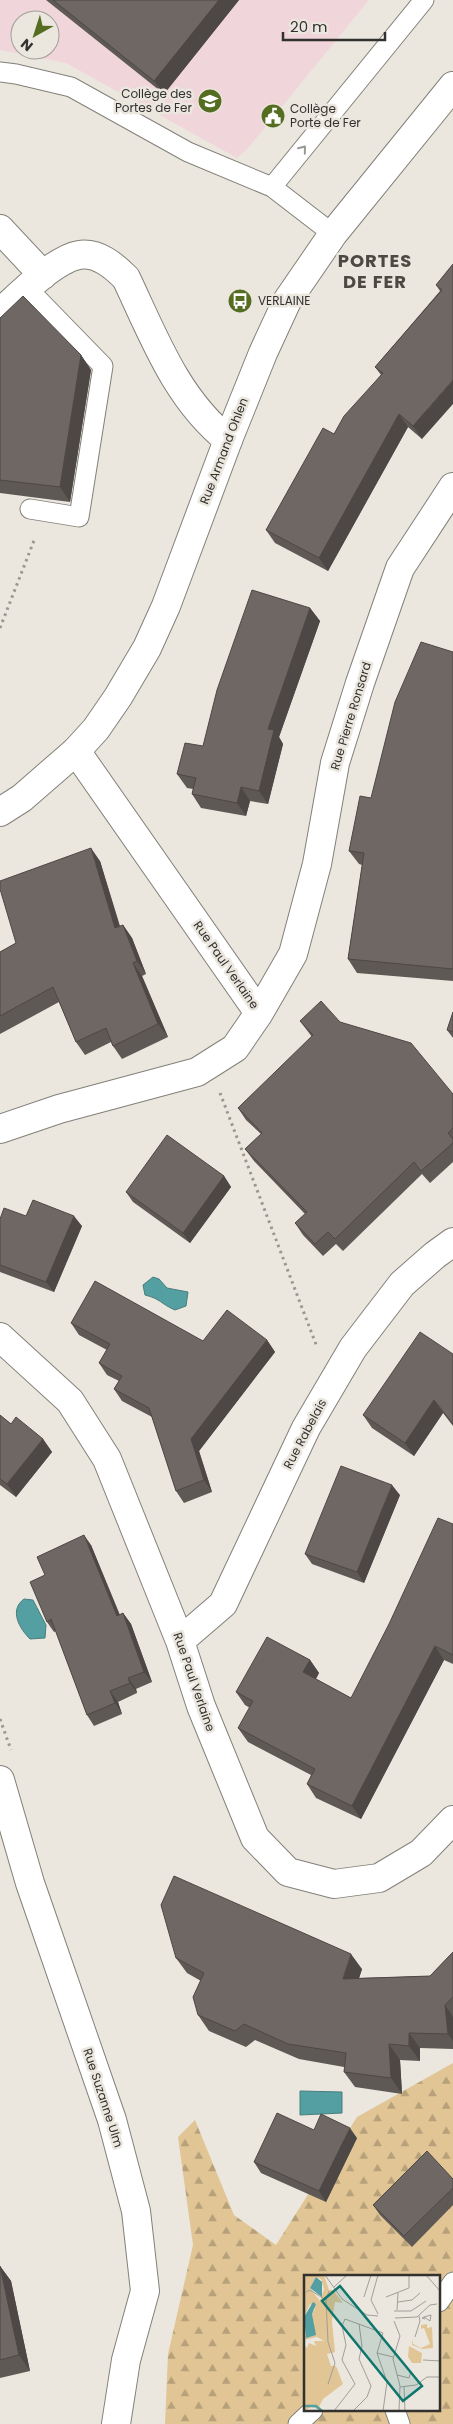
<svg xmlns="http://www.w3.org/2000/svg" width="453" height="2424" font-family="Poppins,sans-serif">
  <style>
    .education { fill: #f0d6db; fill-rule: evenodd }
    .forest { fill: url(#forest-firs); fill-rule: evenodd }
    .water { fill: #539fa1; stroke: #497e7e }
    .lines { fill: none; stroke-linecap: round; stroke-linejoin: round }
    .service-casing { stroke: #838079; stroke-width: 21 }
    .minor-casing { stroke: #838079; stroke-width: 30 }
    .secondary-casing { stroke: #838079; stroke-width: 30 }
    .path { stroke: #999791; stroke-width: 3; stroke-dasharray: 2.5 4; stroke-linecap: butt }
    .service { stroke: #fff; stroke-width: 19 }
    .minor { stroke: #fff; stroke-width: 28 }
    .secondary { stroke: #fff; stroke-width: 28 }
    .wall { fill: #5f5955 }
    .shaded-wall { fill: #4d4845 }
    .building { fill: #6e6763; stroke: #4d4845 }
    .oneway { stroke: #989896 }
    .labels { text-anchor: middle; stroke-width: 5; stroke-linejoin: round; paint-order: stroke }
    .poi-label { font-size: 12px; fill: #32312e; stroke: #ebe7df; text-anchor: start }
    .street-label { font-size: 12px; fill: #32312e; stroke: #ebe7df }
    .district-label { font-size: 18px; font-weight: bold; letter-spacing: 1px; fill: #4c4943; stroke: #ebe7df }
    .inset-river { fill: none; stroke: #539fa1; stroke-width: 2.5 }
    .inset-road { fill: none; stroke: #a19e98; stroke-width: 1 }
    .view { fill: #0f766e; fill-opacity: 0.15; stroke: #0f766e; stroke-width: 2.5 }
    .inset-edge { fill: none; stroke: #32312e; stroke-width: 2.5 }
  </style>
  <defs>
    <pattern id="forest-firs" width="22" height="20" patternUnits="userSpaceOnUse" patternTransform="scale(1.25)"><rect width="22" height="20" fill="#e1c595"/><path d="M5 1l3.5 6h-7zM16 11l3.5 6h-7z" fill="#b7a17a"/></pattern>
  </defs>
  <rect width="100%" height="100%" fill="#ebe7df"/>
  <path class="education" d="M0 0H369L249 147 237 158 66 63 0 50ZM20 20H50V50H20Z"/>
  <path class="forest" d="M453 2063V2424H165L168 2354 193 2245 178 2137 195 2120 234 2215 276 2245 357 2117ZM306 2276H439V2410H306Z"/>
  <path class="water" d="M153 1277 159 1279 167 1288 188 1292 186 1306 175 1310C161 1304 161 1299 145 1295L143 1285Z
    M24 1599 33 1600 46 1625 45 1638 30 1639C19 1628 9 1610 24 1599Z
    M300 2091 342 2092V2113L300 2115Z"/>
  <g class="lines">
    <defs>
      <path id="service" d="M0 72 16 74 71 87 188 152 272 187 333 234
        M272 187 424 0
        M27 288 103 366 79 517 30 509
        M439 2302 453 2282
        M395 2410 400 2424
        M298 2424 313 2410"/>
      <path id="minor" d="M0 229 43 275
        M0 313C18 296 55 259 79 255 98 252 114 266 126 278 154 337 176 398 228 440
        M259 1013 293 954 317 864 335 763 360 683 400 568 453 487
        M0 1129 59 1109 197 1072 235 1048 259 1013 76 751
        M0 1337 70 1401 107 1459 180 1641 201 1706 255 1838 288 1872 334 1884 379 1878 421 1853 453 1820
        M180 1641 223 1604 306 1428 353 1348 402 1284 435 1255 453 1242"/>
      <path id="secondary" d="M0 812 22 798 76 751 96 729 118 697 147 648 166 606 228 440 263 353 287 301 333 234 453 86
        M0 1780 30 1883 112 2120 136 2211 145 2291 126 2360 116 2424"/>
    </defs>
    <use href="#service" class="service-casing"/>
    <use href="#minor" class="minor-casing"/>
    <use href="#secondary" class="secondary-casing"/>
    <path class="path" d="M0 628 35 538
      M220 1093 317 1347
      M0 1719 11 1750"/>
    <use href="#service" class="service"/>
    <use href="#minor" class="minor"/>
    <use href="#secondary" class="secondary"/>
  </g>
  <path class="wall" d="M46 0H239L164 94Z
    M453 264 422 439 408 427 328 571 275 543 266 530 334 434 381 375 375 367 440 291 436 285Z
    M0 318 81 355 91 370 70 502 0 493Z
    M310 608 320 621 279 737 283 744 268 804 250 801 246 816 201 808 192 794 193 789 187 788 177 774 203 746Z
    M453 652V981L357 973 348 959 362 865 359 864 349 851 371 798Z
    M100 861 120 926 123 925 132 938 146 974 142 976 168 1037 122 1059 113 1046 111 1042 85 1055 76 1042 59 1002 0 1034V952L16 943Z
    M453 1012V1038L447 1030Z
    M300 1021 340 1022 453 1094V1162L430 1183 422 1174 343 1251 336 1244 323 1256 303 1235 295 1223 305 1214 254 1161 245 1149 261 1134 246 1120 238 1108 312 1037Z
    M224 1176 231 1187 190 1243 133 1202 126 1192Z
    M26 1216 82 1226 54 1292 0 1272V1219Z
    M71 1323 203 1341 267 1340 275 1352 199 1451 212 1492 184 1503 176 1491 152 1417 122 1401 114 1389 119 1381 107 1375 99 1363 107 1350 79 1335Z
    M453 1354V1426L443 1413 414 1456 372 1428 363 1415Z
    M0 1415 11 1424 43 1439 52 1452 16 1497 0 1485Z
    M400 1495 364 1583 312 1564 305 1554Z
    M453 1524V1664L444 1660 361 1819 316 1798 307 1784 311 1775 248 1742 238 1728 250 1708 245 1705 236 1692 310 1660 319 1673 316 1679 351 1698Z
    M91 1545 120 1615 123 1613 131 1624 152 1682 136 1689 137 1693 118 1702 122 1714 94 1726 87 1715 56 1631 54 1632 47 1622 45 1575Z
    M453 1952V2049L420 2048V2061L400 2060 402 2094 355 2087 344 2072V2067L299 2059 255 2040 246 2047 209 2031 198 2015 201 1981 187 1973 176 1958 362 1969 359 1978 430 1976Z
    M357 2138 326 2202 261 2173 254 2162Z
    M453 2179V2205L412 2247 380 2215 373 2205Z
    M0 2266 11 2281 30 2371 0 2378Z"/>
  <path class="shaded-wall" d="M219 0H239L164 94 154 81Z
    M81 355 91 370 70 502 60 487Z
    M453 380V404L422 439 413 426Z
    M399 414 408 427 328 571 319 558Z
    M310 608 320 621 279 737 283 744 268 804 259 791 268 729Z
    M241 787 250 801 246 816 237 803Z
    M91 848 100 861 124 941 115 928Z
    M123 925 132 938 146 974 137 961Z
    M133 963 142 976 168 1037 158 1024Z
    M224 1176 231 1187 190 1243 183 1233Z
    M74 1216 82 1226 54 1292 46 1282Z
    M267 1340 275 1352 199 1451 212 1492 204 1480 191 1439Z
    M434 1400 443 1413 414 1456 405 1443Z
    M43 1439 52 1452 16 1497 7 1484Z
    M392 1485 400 1495 364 1583 357 1572Z
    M84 1535 91 1545 124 1626 117 1616Z
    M123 1613 131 1624 152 1682 144 1672Z
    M435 1646 444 1660 361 1819 352 1806Z
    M310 1660 319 1673 312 1685 303 1672Z
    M128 1678 136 1689 137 1693 130 1683Z
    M110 1691 118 1702 122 1714 115 1703Z
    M351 1954 362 1969 354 1994 343 1979Z
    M445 2005 453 2017V2041L448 2034Z
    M409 2033 420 2048V2061L409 2046Z
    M389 2044 400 2060 402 2094 391 2078Z
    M350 2128 357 2138 326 2202 319 2191Z
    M0 2266 11 2281 30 2371 19 2355Z"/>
  <path class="building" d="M53 0H219L154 81Z
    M453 264V380L413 426 399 414 319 558 266 530 323 428 334 434 344 416 383 373 375 367 442 290 436 285Z
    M23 296 81 355 60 487 0 480V318Z
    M252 590 310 608 268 729 274 730 259 791 241 787 237 803 192 794 196 778 177 774 185 743 203 746 217 690Z
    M421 642 453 652V969L348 959 364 853 349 851 360 796 371 798 395 702Z
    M91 848 115 928 123 925 137 961 133 963 158 1024 113 1046 106 1028 76 1042 53 987 0 1016V952L16 943 0 889V881Z
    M321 1001 340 1022 411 1043 453 1094V1128L448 1133 453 1139V1143L421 1171 414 1162 335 1239 328 1232 315 1244 295 1223 307 1212 245 1149 262 1133 238 1108 313 1035 300 1021Z
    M453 1012V1032L447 1030Z
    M167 1135 224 1176 183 1233 126 1192Z
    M33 1200 74 1216 46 1282 0 1265V1219L4 1208 26 1216Z
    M95 1281 203 1341 227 1310 267 1340 191 1439 204 1480 176 1491 149 1408 114 1389 122 1376 99 1363 110 1344 71 1323Z
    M420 1332 453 1354V1424L434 1400 405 1443 363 1415Z
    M0 1415 11 1424 16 1417 43 1439 7 1484 0 1479Z
    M341 1466 392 1485 357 1572 305 1554Z
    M438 1518 453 1524V1655L435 1646 352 1806 307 1784 315 1769 238 1728 253 1701 236 1692 267 1637 310 1660 303 1672 351 1698 389 1624Z
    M84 1535 117 1616 123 1613 144 1672 128 1678 130 1683 110 1691 115 1703 87 1715 51 1619 47 1622 30 1582 45 1575 37 1557Z
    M174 1876 351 1954 343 1979 430 1976 453 1952V1997L445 2005 448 2034 409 2033V2046L389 2044 391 2078 344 2072 346 2053 288 2044 244 2024 235 2031 198 2015 193 1997 204 1973 176 1958 161 1905Z
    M277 2113 314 2130 321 2114 350 2128 319 2191 254 2162Z
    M427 2151 453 2179V2188L404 2236 373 2205Z
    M0 2266 19 2355 0 2360Z"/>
  <defs><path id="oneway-chevron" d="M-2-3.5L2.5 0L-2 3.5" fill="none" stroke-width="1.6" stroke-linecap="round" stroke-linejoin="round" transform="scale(1.25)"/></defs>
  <use class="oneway" href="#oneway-chevron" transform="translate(303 149) rotate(-51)"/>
  <defs>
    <symbol id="school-disc" viewBox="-11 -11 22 22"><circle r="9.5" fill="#546d20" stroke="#ebe7df"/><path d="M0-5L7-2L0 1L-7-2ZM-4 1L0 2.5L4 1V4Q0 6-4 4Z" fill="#fff"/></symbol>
    <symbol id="civic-disc" viewBox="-11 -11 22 22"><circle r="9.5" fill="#546d20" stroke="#ebe7df"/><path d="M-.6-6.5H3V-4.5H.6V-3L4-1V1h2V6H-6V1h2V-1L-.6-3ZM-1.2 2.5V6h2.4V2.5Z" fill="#fff"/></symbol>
    <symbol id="bus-disc" viewBox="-11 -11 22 22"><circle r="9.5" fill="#546d20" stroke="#ebe7df"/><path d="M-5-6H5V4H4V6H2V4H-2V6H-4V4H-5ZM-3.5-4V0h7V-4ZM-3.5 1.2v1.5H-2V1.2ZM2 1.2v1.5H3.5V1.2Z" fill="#fff"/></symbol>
  </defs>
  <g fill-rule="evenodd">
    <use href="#school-disc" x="196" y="87" width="28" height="28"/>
    <use href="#civic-disc" x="259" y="102" width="28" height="28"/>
    <use href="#bus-disc" x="226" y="287" width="28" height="28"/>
  </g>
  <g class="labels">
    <g class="poi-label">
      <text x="192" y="98" text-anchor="end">Collège des<tspan x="192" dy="14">Portes de Fer</tspan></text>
      <text x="290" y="113">Collège<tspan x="290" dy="14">Porte de Fer</tspan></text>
      <text x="258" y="305">VERLAINE</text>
    </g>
    <g class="street-label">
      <text transform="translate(224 451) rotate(-69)" y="4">Rue Armand Ohlen</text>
      <text transform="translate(351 716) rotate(-73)" y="4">Rue Pierre Ronsard</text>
      <text transform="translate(226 965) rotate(55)" y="4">Rue Paul Verlaine</text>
      <text transform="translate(305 1434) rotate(-62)" y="4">Rue Rabelais</text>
      <text transform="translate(194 1682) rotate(71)" y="4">Rue Paul Verlaine</text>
      <text transform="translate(103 2098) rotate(72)" y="4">Rue Suzanne Ulm</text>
    </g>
    <g class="district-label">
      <text x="375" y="267">PORTES<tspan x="375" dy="21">DE FER</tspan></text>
    </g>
  </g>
  <g transform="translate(304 2275)">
    <rect width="136" height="136" fill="#ebe7df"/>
    <path d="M123 49V53L128 52 129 73 118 74 108 70V63L109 69 117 73 126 69 120 53 117 54V50ZM105 71 118 78 117 88H108L104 82Z" fill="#e1c595"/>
    <path d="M3 0H20L25 15H29L39 28 31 27 28 46 31 77 23 79 27 91H32L39 109 19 124 15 132 20 136 7 132 0 136V70L3 73 5 68 12 71 10 66H20L13 62 0 65V55L2 63 11 60 8 39 11 34 6 29 0 42V3ZM12 2 17 4 20 14 16 26 6 13Z" fill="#e1c595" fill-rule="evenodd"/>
    <path d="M12 2 18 7V22L6 13ZM9 27 12 29 8 39 12 60 2 63 0 42Z" fill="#539fa1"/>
    <path class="inset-river" d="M0 131H12L18 136"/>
    <path class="inset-road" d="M21 0 38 24 63 40 74 41M74 0 67 25 74 39M122 0 137 17M30 12 43 0M2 17 6 15 22 25M60 22 67 0M82 22 105 13V0M94 27 108 25 116 18M93 35 94 18M90 36H107L122 26M120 42 126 46 127 40 120 42 118 43 121 44M91 43 113 42 126 30 133 29M90 46 96 61 89 84 96 111 95 136M111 62 116 46 115 41M73 78 83 107 79 136M119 85 137 86M93 100 105 103 107 96M24 109 31 88 24 67 22 25 25 16M96 112 112 110 123 102H135M100 112 101 136M30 136 51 109 38 85 42 70 38 51 41 44 79 58 73 78 89 82M49 136 63 122 67 111 55 84 58 71 55 49"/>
    <path class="view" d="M36 11 118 111 99 126 18 26Z"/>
    <rect width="136" height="136" class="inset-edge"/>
  </g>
  <g transform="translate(35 35) rotate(219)"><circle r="24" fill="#ebe7df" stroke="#a19e98"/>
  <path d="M0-4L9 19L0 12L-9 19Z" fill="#546d20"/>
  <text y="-8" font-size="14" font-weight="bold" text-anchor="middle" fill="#32312e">N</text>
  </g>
  <path d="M283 32v8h102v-8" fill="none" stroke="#32312e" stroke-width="2.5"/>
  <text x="290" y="32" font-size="15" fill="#32312e" stroke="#ebe7df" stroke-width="4" paint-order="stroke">20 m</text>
</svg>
